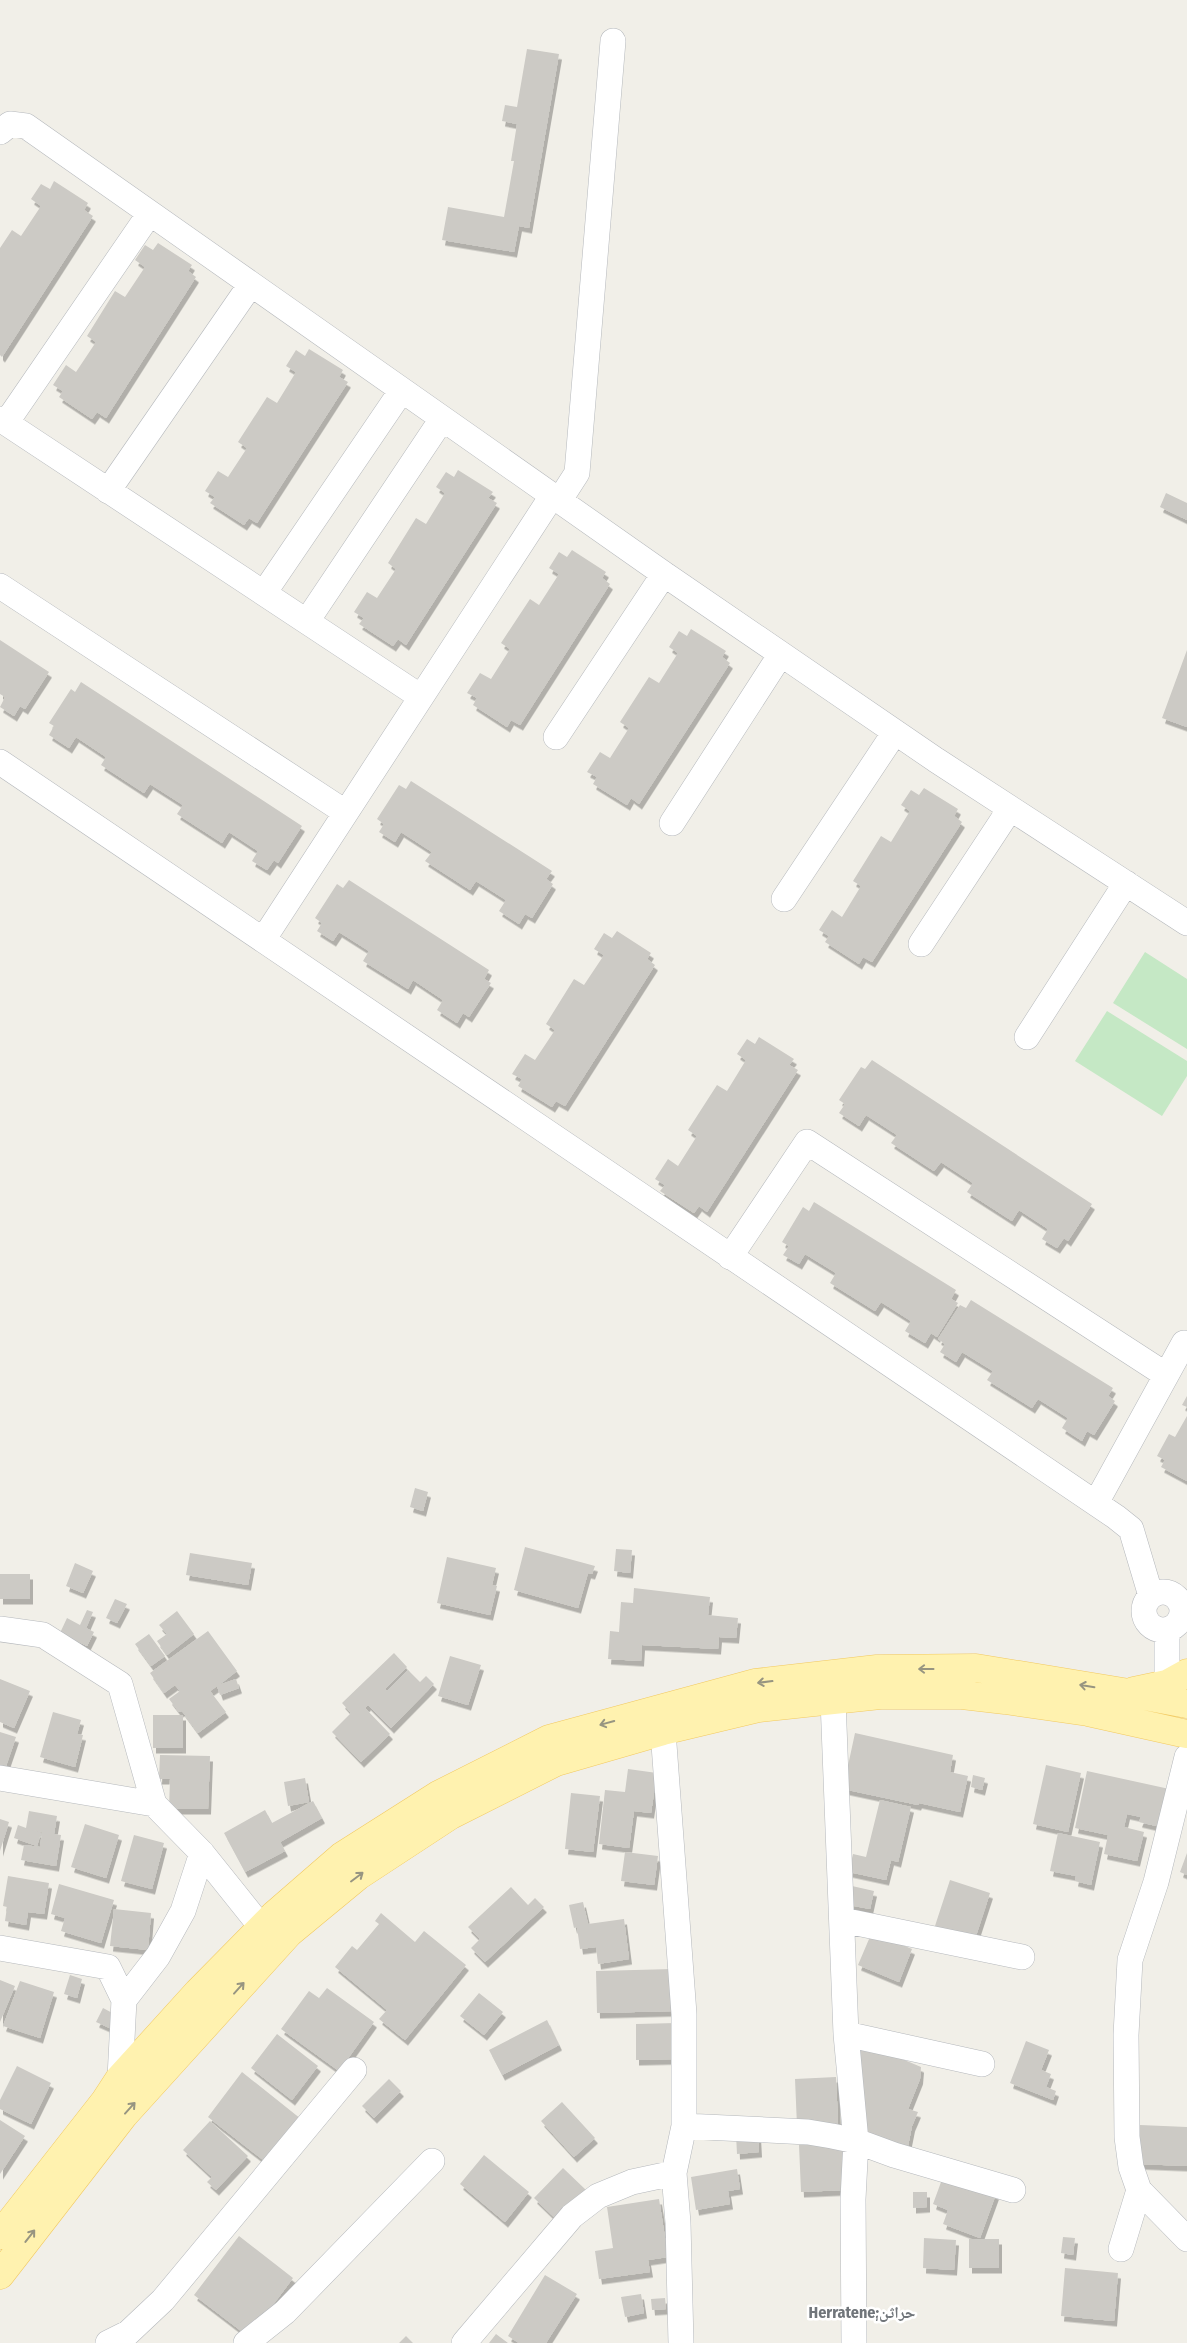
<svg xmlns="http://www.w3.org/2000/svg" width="1187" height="2343" font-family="'Fira Sans Condensed','Noto Naskh Arabic',sans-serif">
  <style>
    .green { fill: #c5e8c5 }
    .building { fill: #cccac5; filter: url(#shadow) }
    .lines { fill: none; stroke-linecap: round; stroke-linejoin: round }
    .minor-casing { stroke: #b5b8bc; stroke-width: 26 }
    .major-casing { stroke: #f2c960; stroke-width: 29 }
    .minor { stroke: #fff; stroke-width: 25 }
    .major { stroke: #fff2af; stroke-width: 28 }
    .oneway { stroke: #979581 }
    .labels { text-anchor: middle; stroke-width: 5; stroke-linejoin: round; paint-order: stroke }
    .quarter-label { font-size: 16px; font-weight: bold; fill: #70757a; stroke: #fff }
  </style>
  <defs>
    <filter id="shadow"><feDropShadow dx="3" dy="5.5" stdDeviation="0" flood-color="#0004"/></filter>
  </defs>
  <rect width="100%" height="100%" fill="#f1efe8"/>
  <path class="green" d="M1145 952 1187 979V1049L1113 1003Z
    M1107 1011 1187 1061V1076L1162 1116 1075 1061Z"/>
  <path class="building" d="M527 49 559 54 529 228 519 226 514 252 442 240 448 207 504 217 514 161H511L517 124 502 121 505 105 517 107Z
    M54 181 88 203 84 210 93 216 2 357 0 355V248L12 230 21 236 41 206 31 199 41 184 50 189Z
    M158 243 192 265 188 271 196 277 106 418 97 412 92 419 59 397 63 391 53 385 66 365 76 372 96 342 87 336 115 291 125 297 145 267 135 260 145 245 153 250Z
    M309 349 343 370 339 377 348 382 257 523 249 518 244 525 210 503 215 497 205 491 218 471 228 477 247 448 238 442 267 397 277 403 296 372 286 366 296 350 305 356Z
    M458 470 493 492 488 498 497 503 406 645 398 639 393 646 359 624 364 618 354 612 367 592 377 598 396 569 388 563 416 518 426 524 445 493 436 487 446 472 454 477Z
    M1166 493 1187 503V520L1160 507Z
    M572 550 606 572 602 578 610 584 520 725 511 720 507 727 473 705 477 698 467 693 480 673 491 679 510 649 501 643 530 599 539 605 559 574 549 568 559 552 567 557Z
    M691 629 726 651 722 657 730 663 639 804 631 798 627 805 593 784 597 777 587 772 600 752 610 758 629 728 620 722 649 677 659 683 678 653 669 647 679 631 687 636Z
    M0 640 49 672 25 709 20 706 14 716 0 707 5 697 0 694Z
    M1187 650V727L1162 718Z
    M81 682 302 826 278 863 274 860 267 870 252 861 258 851 229 832 222 843 177 814 183 805 150 784 144 793 101 765 106 757 76 737 69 748 49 735 54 726 49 723 71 689 75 692Z
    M411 781 552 871 546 879 553 884 532 918 525 914 519 924 499 911 506 900 476 881 470 890 425 861 432 852 401 832 395 842 379 832 384 824 377 819 399 785 406 789Z
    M924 788 958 809 954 816 962 822 872 962 863 957 859 964 825 942 829 936 819 930 832 910 842 917 861 886 853 881 881 836 891 842 910 811 901 805 911 790 919 795Z
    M349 880 489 970 484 979 491 983 469 1017 463 1013 457 1023 437 1010 443 1000 413 980 408 989 363 961 369 951 339 932 333 941 317 931 322 923 315 918 337 884 343 888Z
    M617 931 651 953 647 959 655 965 565 1106 556 1101 552 1107 518 1086 522 1079 512 1074 525 1054 535 1060 555 1030 546 1024 574 979 584 985 604 955 594 949 604 933 612 938Z
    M759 1037 794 1059 789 1065 798 1070 707 1212 699 1206 694 1213 660 1191 665 1185 655 1179 668 1159 678 1166 697 1136 688 1130 717 1085 727 1091 746 1060 737 1054 747 1039 755 1044Z
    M872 1060 1092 1204 1068 1241 1064 1238 1057 1248 1042 1239 1048 1229 1019 1210 1012 1221 967 1192 973 1183 941 1162 934 1171 891 1143 897 1135 866 1115 859 1126 839 1113 845 1104 839 1100 861 1067 865 1069Z
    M814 1202 956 1290 951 1299 958 1303 937 1337 931 1333 925 1343 905 1331 911 1321 881 1302 875 1311 830 1283 836 1273 805 1254 799 1264 783 1255 789 1246 782 1242 803 1207 809 1211Z
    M971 1300 1113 1388 1108 1396 1115 1401 1094 1435 1087 1431 1082 1441 1062 1428 1068 1418 1038 1399 1032 1408 987 1380 993 1371 962 1352 956 1362 940 1352 945 1344 938 1339 960 1305 966 1308Z
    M1187 1396V1407L1182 1405Z
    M1187 1416V1481L1161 1467 1165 1460 1157 1456 1169 1434 1175 1437Z
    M415 1488 428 1492 423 1511 410 1507Z
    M525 1547 595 1566 592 1574 588 1573 578 1608 514 1590Z
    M616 1549 632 1550 630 1573 614 1571Z
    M190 1553 252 1563 248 1585 186 1575Z
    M447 1557 496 1568 492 1585 497 1586 490 1615 437 1603Z
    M75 1563 93 1571 83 1593 66 1586Z
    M0 1574H30V1599H0Z
    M634 1588 710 1597 708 1615 738 1618 736 1638 719 1637 718 1649 642 1645 641 1661 608 1659 610 1631 619 1632 621 1602 633 1603Z
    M115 1599 127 1604 117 1623 106 1618Z
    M87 1610 93 1612 86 1628 94 1632 87 1646 60 1633 67 1618 80 1625Z
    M177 1611 194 1634 167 1655 157 1641 167 1634 159 1625Z
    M208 1631 237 1671 219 1685 236 1679 239 1688 220 1695 217 1686 210 1691 226 1712 198 1733 182 1711 179 1712 169 1699 180 1691 175 1685 164 1693 150 1673Z
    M149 1634 165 1656 151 1666 135 1644Z
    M394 1653 407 1667 385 1689 387 1691 408 1670 420 1682 426 1676 434 1684 391 1728 368 1705 365 1708 390 1734 361 1762 332 1732 351 1713 342 1703Z
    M450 1656 481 1665 468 1705 438 1696Z
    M0 1679 30 1691 14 1728 0 1722Z
    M53 1712 81 1720 77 1734 83 1735 75 1767 40 1757Z
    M153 1715H183V1748H153Z
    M0 1732 16 1737 4 1772 0 1771Z
    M855 1733 953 1755 950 1772 968 1776 960 1812 919 1803 918 1805 843 1789Z
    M160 1755 210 1756 208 1809H169L170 1779H159Z
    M1046 1765 1081 1773 1068 1832 1033 1824Z
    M628 1769 657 1773 651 1813 634 1811 629 1848 599 1844 605 1790 625 1792Z
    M1087 1771 1174 1790 1165 1828 1139 1822 1141 1817 1127 1814 1124 1827 1144 1832 1137 1861 1104 1854 1108 1835 1075 1828Z
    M973 1775 985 1778 982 1790 971 1787Z
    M305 1778 309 1802 288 1806 284 1782Z
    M571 1793 600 1796 593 1852 565 1849Z
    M880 1800 911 1807 898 1862 891 1860 886 1880 849 1872 853 1854 866 1857Z
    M313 1801 322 1818 280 1842 285 1851 245 1872 224 1833 265 1810 272 1823Z
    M29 1811 57 1816 54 1834 61 1835 56 1866 21 1860 24 1845 40 1847 42 1832 32 1830 41 1833 37 1846 14 1838 18 1825 26 1828Z
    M0 1819 9 1822 0 1851Z
    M85 1824 119 1835 106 1878 71 1867Z
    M1058 1833 1100 1842 1091 1885 1075 1881 1076 1876 1050 1871Z
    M134 1835 164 1843 152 1889 121 1881Z
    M625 1852 658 1856 654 1885 621 1881Z
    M1187 1853V1875L1180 1872Z
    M8 1876 49 1883 44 1914 28 1912 26 1925 5 1921 7 1907 3 1906Z
    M950 1880 990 1893 974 1942 934 1929Z
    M59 1884 114 1900 101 1943 61 1931 65 1918 51 1914Z
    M852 1886 874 1891 870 1909 849 1905Z
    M511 1887 528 1905 535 1898 544 1907 485 1962 471 1948 480 1939 468 1927Z
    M583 1902 588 1924 624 1919 629 1959 598 1964 596 1947 580 1949 577 1927 574 1928 569 1905Z
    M114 1909 151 1913 148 1950 110 1946Z
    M381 1913 415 1942 424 1931 466 1965 405 2040 379 2019 387 2010 335 1967 352 1946 357 1950 379 1924 375 1921Z
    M872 1932 912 1949 899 1982 858 1965Z
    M673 1969 674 2011 597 2013 596 1971Z
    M70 1975 82 1979 77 1998 64 1994Z
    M0 1980 15 1986 0 2022Z
    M20 1981 54 1992 40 2038 3 2026Z
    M327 1988 374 2022 339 2071 281 2029 309 1991 319 1998Z
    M479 1993 503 2012 484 2035 460 2016Z
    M103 2008 118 2016 112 2029 96 2022Z
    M547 2020 559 2045 502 2075 489 2050Z
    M676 2023 677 2059 636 2060V2024Z
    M277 2034 318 2066 292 2100 251 2068Z
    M1026 2041 1049 2050 1041 2070 1051 2074 1046 2087 1056 2091 1053 2100 1010 2083Z
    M857 2048 895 2056 921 2067 920 2079 908 2109 918 2112 912 2126 908 2146 889 2144 862 2133 865 2097 854 2093Z
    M17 2066 51 2083 31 2124 0 2109V2100Z
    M242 2072 301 2119 267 2163 208 2117Z
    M836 2077 838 2124 797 2126 795 2079Z
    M389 2079 401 2091 374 2118 362 2106Z
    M562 2102 595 2138 574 2157 541 2121Z
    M0 2120 25 2136 0 2174Z
    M210 2121 248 2156 216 2190 207 2182 212 2177 183 2150Z
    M1140 2125 1187 2127V2166L1138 2164Z
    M758 2133 759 2152 737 2154 736 2134Z
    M843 2142 845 2190 801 2192 799 2145Z
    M484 2155 529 2192 505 2222 460 2184Z
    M563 2168 586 2190 557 2220 534 2198Z
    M737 2169 740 2189 728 2191 730 2204 696 2210 691 2177Z
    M944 2174 996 2194 980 2238 943 2224 948 2210 933 2204Z
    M913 2192H927V2207L913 2208Z
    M659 2199 668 2257 648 2260 650 2272 599 2279 595 2251 613 2248 607 2207Z
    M239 2236 293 2278 249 2337 194 2295Z
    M1063 2237 1075 2238 1073 2255 1061 2253Z
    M924 2238 956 2240 954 2270 923 2268Z
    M969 2239H999V2268H969Z
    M1065 2268 1118 2273 1114 2321 1061 2316Z
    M545 2275 577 2294 546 2343H519L508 2336Z
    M641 2294 644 2313 625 2317 621 2297Z
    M665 2298 666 2309 652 2310 651 2299Z
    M496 2334 508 2343H489Z
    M406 2336 413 2343H399Z"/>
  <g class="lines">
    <defs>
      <path id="minor" d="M0 132 10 124 26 126 664 574 936 760 1187 923
        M0 419 421 697
        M6 423 150 213
        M108 491 251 284
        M559 501 577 473 613 41
        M0 586 345 812
        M264 593 402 390
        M307 621 442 419
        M556 737 664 574
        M0 762 1116 1517 1131 1529 1151 1596
        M672 823 781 654
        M784 899 895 732
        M263 940 552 496
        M921 944 1010 809
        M1027 1037 1126 883
        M730 1257 807 1142 1166 1375
        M1096 1503 1184 1343
        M1144 1611a19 19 0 1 1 38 0a19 19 0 1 1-38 0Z
        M0 1629 43 1635 120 1684 154 1804
        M1167 1630V1684
        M833 1700 846 2034 856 2141 853 2199 854 2343
        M663 1731 684 2014V2126L674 2173 678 2223 681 2343
        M1187 1757 1156 1882 1130 1960 1126 2035 1127 2137 1131 2167 1139 2190 1187 2239
        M0 1778 154 1804 202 1853 262 1928
        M842 1920 1022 1957
        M0 1948 108 1967 124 2000 120 2078
        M124 2000 158 1956 183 1911 202 1853
        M846 2034 982 2064
        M684 2126 808 2132 832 2136 856 2141 894 2155 1013 2190
        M1121 2249 1139 2190
        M108 2343 128 2333 163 2300 354 2070
        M246 2343 285 2312 432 2161
        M464 2343 572 2216 598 2196 632 2182 674 2173"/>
      <path id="major" d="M1134 1691 1167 1684 1187 1673
        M0 2235 105 2101 120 2078 198 1992 274 1915 342 1856 438 1795 549 1739 755 1683 877 1669 976 1668 1129 1693 1187 1704
        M0 2275 124 2115 289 1933 358 1876 451 1815 556 1762 663 1731 759 1708 880 1695H962L1005 1700 1088 1712 1187 1734"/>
    </defs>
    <use href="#minor" class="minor-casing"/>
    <use href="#major" class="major-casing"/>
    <use href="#minor" class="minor"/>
    <use href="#major" class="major"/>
  </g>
  <defs><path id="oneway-shaft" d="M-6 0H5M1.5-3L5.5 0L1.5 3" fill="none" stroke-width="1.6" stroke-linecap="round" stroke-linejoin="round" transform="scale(1.25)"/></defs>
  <g class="oneway">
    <use href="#oneway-shaft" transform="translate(926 1669) rotate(180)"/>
    <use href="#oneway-shaft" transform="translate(765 1682) rotate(173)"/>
    <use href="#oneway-shaft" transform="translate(1087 1686) rotate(-171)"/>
    <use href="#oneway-shaft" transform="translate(607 1723) rotate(165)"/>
    <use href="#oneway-shaft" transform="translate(357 1877) rotate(-37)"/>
    <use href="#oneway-shaft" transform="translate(239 1988) rotate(-48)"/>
    <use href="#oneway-shaft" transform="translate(130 2108) rotate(-48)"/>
    <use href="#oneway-shaft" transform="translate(30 2236) rotate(-52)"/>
  </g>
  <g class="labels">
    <g class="quarter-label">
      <text x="862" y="2318">Herratene;حراثن</text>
    </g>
  </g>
</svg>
